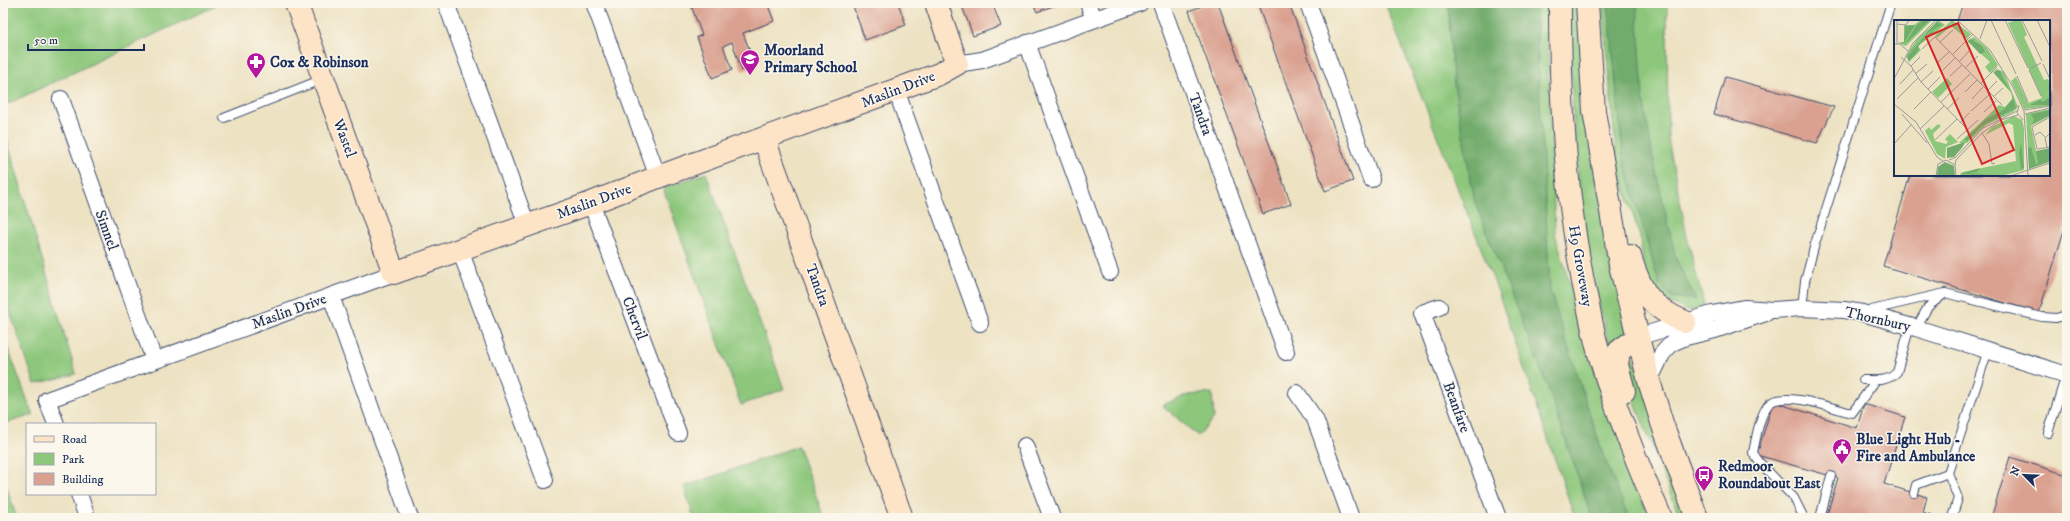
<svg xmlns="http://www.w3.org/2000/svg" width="2070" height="521" font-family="'IM FELL DW Pica',serif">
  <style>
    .green { fill: #8dc77c; stroke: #547b6d }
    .forest { fill: #72ac6c; stroke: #466e65 }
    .building { fill: #daa190 }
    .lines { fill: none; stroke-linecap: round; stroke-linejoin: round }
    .lane-casing { stroke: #3a4a6d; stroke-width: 10 }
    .street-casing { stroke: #3a4a6d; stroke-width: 18 }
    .secondary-casing { stroke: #3a4a6d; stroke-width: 24 }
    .lane { stroke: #fff; stroke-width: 8 }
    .street { stroke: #fff; stroke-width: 16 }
    .secondary { stroke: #fee4c6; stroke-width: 22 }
    .labels { text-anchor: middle; stroke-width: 3; stroke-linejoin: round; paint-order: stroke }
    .poi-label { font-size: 15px; font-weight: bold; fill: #1b2f5e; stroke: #fbf7ec; text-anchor: start }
    .street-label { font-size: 15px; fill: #1b2f5e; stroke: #fbf7ec }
    .inset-road { fill: none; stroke: #999a9a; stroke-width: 1 }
    .view { fill: #d62828; fill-opacity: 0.15; stroke: #d62828; stroke-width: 2 }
    .inset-edge { fill: none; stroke: #1b2f5e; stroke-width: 2 }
  </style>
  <rect width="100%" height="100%" fill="#fbf7ec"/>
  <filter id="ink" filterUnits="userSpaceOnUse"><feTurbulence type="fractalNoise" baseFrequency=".025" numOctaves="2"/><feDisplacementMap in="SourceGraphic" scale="8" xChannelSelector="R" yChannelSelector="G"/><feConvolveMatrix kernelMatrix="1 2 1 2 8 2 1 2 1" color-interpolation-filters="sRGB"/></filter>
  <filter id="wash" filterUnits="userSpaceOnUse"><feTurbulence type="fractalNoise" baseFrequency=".012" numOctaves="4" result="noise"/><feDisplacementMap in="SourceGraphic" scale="16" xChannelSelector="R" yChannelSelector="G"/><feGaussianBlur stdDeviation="0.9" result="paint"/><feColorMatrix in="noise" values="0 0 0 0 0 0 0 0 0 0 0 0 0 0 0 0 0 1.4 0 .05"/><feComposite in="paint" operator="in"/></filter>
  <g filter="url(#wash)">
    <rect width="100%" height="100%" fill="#ede2c2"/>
    <path class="green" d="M3 3H221L3 106Z
      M1385 3H1546L1555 233 1599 383 1649 518H1575L1497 289Z
      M1570 3H1581L1627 331 1612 356C1579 239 1570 124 1570 3Z
      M1602 3H1667L1668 139 1687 237 1705 309 1687 311 1659 296 1644 271 1640 237 1617 163Z
      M3 126 76 374 35 384 3 292Z
      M706 173 784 389 741 405 663 188Z
      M3 335 33 415 3 424Z
      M1634 358 1689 518H1680L1632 395 1626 360Z
      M1212 393 1214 418 1198 436 1162 405 1188 395Z
      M798 446 824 518H694L684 487Z
      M3 477 17 518H3Z"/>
    <path class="forest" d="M1448 3H1535L1550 291 1604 457 1629 518H1592L1548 388 1475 203 1453 80Z
      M1608 3H1637L1643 97 1653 158 1676 259 1696 300 1672 297 1659 284 1653 263 1623 156Z
      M3 392 8 394 3 417Z"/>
    <g id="blocks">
      <path class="building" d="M690 3H767L774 21 743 33 756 67 742 71 732 42 723 46 732 70 712 78 697 37 702 35Z
        M852 3H898L906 25 865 40Z
        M961 3H992L1001 26 973 36Z
        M1033 3H1061L1037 12Z
        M1210 3H1218L1291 204 1263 214 1189 11Z
        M1257 3H1289L1353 181 1325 191Z
        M1963 3H2067V220L2039 313 1883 266 1910 175H2049V21H1957Z
        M1725 77 1834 107 1817 143 1714 114Z
        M1773 402 1857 428 1864 404 1905 417 1884 484 1927 497 1923 512 1940 518H1826L1838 478 1757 455Z
        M2010 457 2067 475V498L2061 518H1991Z"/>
    </g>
  </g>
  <g filter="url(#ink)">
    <use href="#blocks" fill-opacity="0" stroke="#3a4a6d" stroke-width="1"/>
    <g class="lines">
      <defs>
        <path id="lane" d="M224 118 323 79
          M1802 308 1805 281 1815 244 1891 3
          M1867 311 1945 293 2042 317 2056 318 2067 315
          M1916 328 1928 307 1943 295
          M1863 380C1876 380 1888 382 1897 372L1910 326
          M2048 433 2066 375
          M1914 493 1916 485 1948 473
          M1804 518 1794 498 1760 463 1753 453C1756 438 1759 417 1768 405 1781 389 1835 409 1852 413L1876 380
          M1820 518 1831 476
          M1952 518 1958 498 1948 473 1988 350"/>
        <path id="street" d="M446 3 527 225
          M594 3 658 177
          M1088 3 1094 19
          M1161 3 1286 352
          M1308 3 1371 179
          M1027 43 1110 272
          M957 64 982 60 1140 3
          M896 90 980 323
          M61 99 154 360
          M591 203 678 433
          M460 250 545 480
          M331 296 410 518
          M1439 307 1422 313 1498 518
          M1638 337 1712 314 1744 308 1773 310 1802 308 1844 310 1862 313 1916 328 2067 375
          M1649 381 1662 354 1672 343 1686 337 1715 330 1766 313
          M1297 393 1315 419 1351 518
          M56 424 47 400 394 273
          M1025 446 1052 518
          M79 494 87 518"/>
        <path id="secondary" d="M296 3 394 273 591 203 658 177 939 74 957 64 936 3
          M1560 3C1560 106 1566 209 1589 310 1592 325 1595 341 1600 357 1616 412 1638 465 1661 518
          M1587 3 1594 111 1620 265 1649 381 1663 426 1697 518
          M764 139 902 518
          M1630 256C1641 291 1649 307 1685 322
          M1624 391 1617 365 1619 351 1638 337"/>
      </defs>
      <use href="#lane" class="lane-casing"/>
      <use href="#street" class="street-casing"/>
      <use href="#secondary" class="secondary-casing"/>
      <use href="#lane" class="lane"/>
      <use href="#street" class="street"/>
      <use href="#secondary" class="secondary"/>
    </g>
  </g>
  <defs>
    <symbol id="school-pin" viewBox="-11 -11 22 30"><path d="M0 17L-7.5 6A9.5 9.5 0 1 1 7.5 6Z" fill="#b5179e" stroke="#fbf7ec"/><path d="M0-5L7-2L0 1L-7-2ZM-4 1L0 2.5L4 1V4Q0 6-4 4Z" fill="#fff"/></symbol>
    <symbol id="pharmacy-pin" viewBox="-11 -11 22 30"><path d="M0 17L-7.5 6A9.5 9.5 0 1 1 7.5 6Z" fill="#b5179e" stroke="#fbf7ec"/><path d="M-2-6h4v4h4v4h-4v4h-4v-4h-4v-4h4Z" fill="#fff"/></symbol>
    <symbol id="civic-pin" viewBox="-11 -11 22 30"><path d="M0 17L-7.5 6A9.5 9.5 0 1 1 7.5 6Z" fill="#b5179e" stroke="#fbf7ec"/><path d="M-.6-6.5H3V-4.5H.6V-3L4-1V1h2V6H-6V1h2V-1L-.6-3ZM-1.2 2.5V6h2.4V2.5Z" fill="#fff"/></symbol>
    <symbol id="bus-pin" viewBox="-11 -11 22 30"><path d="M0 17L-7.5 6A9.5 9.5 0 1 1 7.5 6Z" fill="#b5179e" stroke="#fbf7ec"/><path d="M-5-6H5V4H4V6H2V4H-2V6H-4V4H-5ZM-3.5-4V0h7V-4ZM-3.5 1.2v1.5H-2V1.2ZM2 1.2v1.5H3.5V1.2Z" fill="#fff"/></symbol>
  </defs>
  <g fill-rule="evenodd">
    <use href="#school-pin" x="739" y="48" width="22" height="30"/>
    <use href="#pharmacy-pin" x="245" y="51" width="22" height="30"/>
    <use href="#civic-pin" x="1831" y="437" width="22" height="30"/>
    <use href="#bus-pin" x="1693" y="464" width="22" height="30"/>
  </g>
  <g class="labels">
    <g class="poi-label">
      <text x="764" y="55">Moorland<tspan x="764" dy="17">Primary School</tspan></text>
      <text x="270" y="67">Cox &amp; Robinson</text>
      <text x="1856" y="444">Blue Light Hub -<tspan x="1856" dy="17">Fire and Ambulance</tspan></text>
      <text x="1718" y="471">Redmoor<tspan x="1718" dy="17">Roundabout East</tspan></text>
    </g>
    <g class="street-label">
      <text transform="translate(898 89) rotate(-21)" y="5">Maslin Drive</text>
      <text transform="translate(1201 114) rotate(70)" y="5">Tandra</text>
      <text transform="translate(345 138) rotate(69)" y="5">Wastel</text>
      <text transform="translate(594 201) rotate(-20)" y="5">Maslin Drive</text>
      <text transform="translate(107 230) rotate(70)" y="5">Simnel</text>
      <text transform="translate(1581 266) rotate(80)" y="5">H9 Groveway</text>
      <text transform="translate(818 285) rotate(70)" y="5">Tandra</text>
      <text transform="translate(289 311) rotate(-20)" y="5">Maslin Drive</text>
      <text transform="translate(635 318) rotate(69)" y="5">Chervil</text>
      <text transform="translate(1878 319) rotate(13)" y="5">Thornbury</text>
      <text transform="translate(1457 407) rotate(70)" y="5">Beanfare</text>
    </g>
  </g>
  <g transform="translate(1894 20)">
    <rect width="156" height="156" fill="#ede2c2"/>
    <path d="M27 0H38L12 26 4 23 10 22V5H20ZM44 0 51 5 24 26 27 30 15 42 12 36 23 19ZM58 0 77 14 73 19 57 6 43 18 41 16ZM122 0H127L133 15 130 17 150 60 154 59 156 63V86L130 89 117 61 122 57 134 83 148 78 114 3ZM80 17 93 28 104 45 96 53 91 47 96 42 73 21ZM103 49 110 52 124 87 119 92 92 105 73 123H65L105 85 111 87 118 79V74L99 52ZM53 58 58 64 44 78 38 72ZM156 89V96L137 106 142 131 156 142 135 149 132 94ZM120 96 128 100 130 108V150L107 156H68L66 154 69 152 122 141 119 105 115 103 91 115 98 107ZM44 104 47 106 39 114 41 121 52 124 54 122 51 119 56 114 64 122 52 127 51 139 43 134 31 111 35 107 37 110Z" fill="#8dc77c"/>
    <path d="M29 0H36L11 24 22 6ZM43 2 48 5 37 11 27 19 17 31 13 37 29 18 39 11 40 12 26 24 24 27 25 30 15 41 13 37 17 30ZM21 5 10 23H5L10 22 11 6ZM77 19 88 26 91 32 86 34 74 21ZM102 51H107V54L119 77 122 88 88 106 73 121 70 120 92 99 109 90 119 79 116 71 100 53ZM156 77V85H136L146 80 149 82ZM156 90V95L138 104 140 100 137 94ZM127 122 130 147 127 150 125 134ZM68 123H71L67 129 60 137 53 138V128ZM137 127 142 144 144 143 142 131 156 128V141L135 149 134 128ZM51 142 60 146 61 156H43L44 147ZM86 148 83 152 75 153 97 155 66 154Z" fill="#72ac6c"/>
    <path class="inset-road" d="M63 0 96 30 119 67 130 91 134 156M97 0 122 54M111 0 134 48M128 0 148 41M143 0 156 27M3 4 12 5 15 0M86 19 93 0M46 22 59 10M0 24H6L14 31M3 24V0M28 29 41 17 108 85M58 35 79 14M7 37 17 46 27 62 73 109M65 42 77 29M43 43 55 32M149 44 156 59M17 46 26 37M71 48 84 36M135 49 147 43M49 50 61 38M135 50 147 76M21 54 33 44M56 56 68 45M123 56 134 82M0 59 19 23 42 0M27 62 39 51M6 64 19 50M86 64 103 47M34 69 46 57M93 71 103 61M71 72 83 60M99 77 109 68M3 79 24 58M78 79 89 67M47 82 76 54M0 84 22 102 43 137 49 141M125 85 123 93 129 100M20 89 37 72M53 89 65 78M130 90 156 86M77 91 96 74M90 92 102 81M8 94 33 123M131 94 156 88M156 97 138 107 143 129 156 127M66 103 75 93M26 109 50 86M88 113 95 124 98 144 101 143M141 115 146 112 151 117M63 119 84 100M41 120 63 99M0 124 17 105M153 127 151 118 156 113M55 140 62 137 89 108 123 91M61 145 62 140 88 113 107 100 124 95M42 156 44 144 52 140 61 145 62 156M116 156 156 143"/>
    <path class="view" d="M64 3 120 130 88 144 32 17Z"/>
    <rect width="156" height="156" class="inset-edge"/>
  </g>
  <rect width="2070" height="521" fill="none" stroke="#fbf7ec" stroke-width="16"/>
  <rect x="26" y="423" width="130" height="72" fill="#fbf7ec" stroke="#a1a7b3"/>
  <rect x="34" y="436" width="20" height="6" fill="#fee4c6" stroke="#a1a7b3"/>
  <text x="62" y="443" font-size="12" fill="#1b2f5e">Road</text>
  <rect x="34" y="453" width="20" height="12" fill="#8dc77c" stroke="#a1a7b3"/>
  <text x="62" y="463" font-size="12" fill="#1b2f5e">Park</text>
  <rect x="34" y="473" width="20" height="12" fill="#daa190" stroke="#a1a7b3"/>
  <text x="62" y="483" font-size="12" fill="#1b2f5e">Building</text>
  <g transform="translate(2024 475) rotate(294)" stroke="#fbf7ec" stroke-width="3" paint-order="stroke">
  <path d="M0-3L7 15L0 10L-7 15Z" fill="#1b2f5e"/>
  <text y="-6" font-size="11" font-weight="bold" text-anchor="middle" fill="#1b2f5e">N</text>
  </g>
  <path d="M28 44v6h116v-6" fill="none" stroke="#1b2f5e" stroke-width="2"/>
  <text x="34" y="44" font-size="12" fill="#1b2f5e" stroke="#fbf7ec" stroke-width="3" paint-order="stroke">50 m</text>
</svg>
